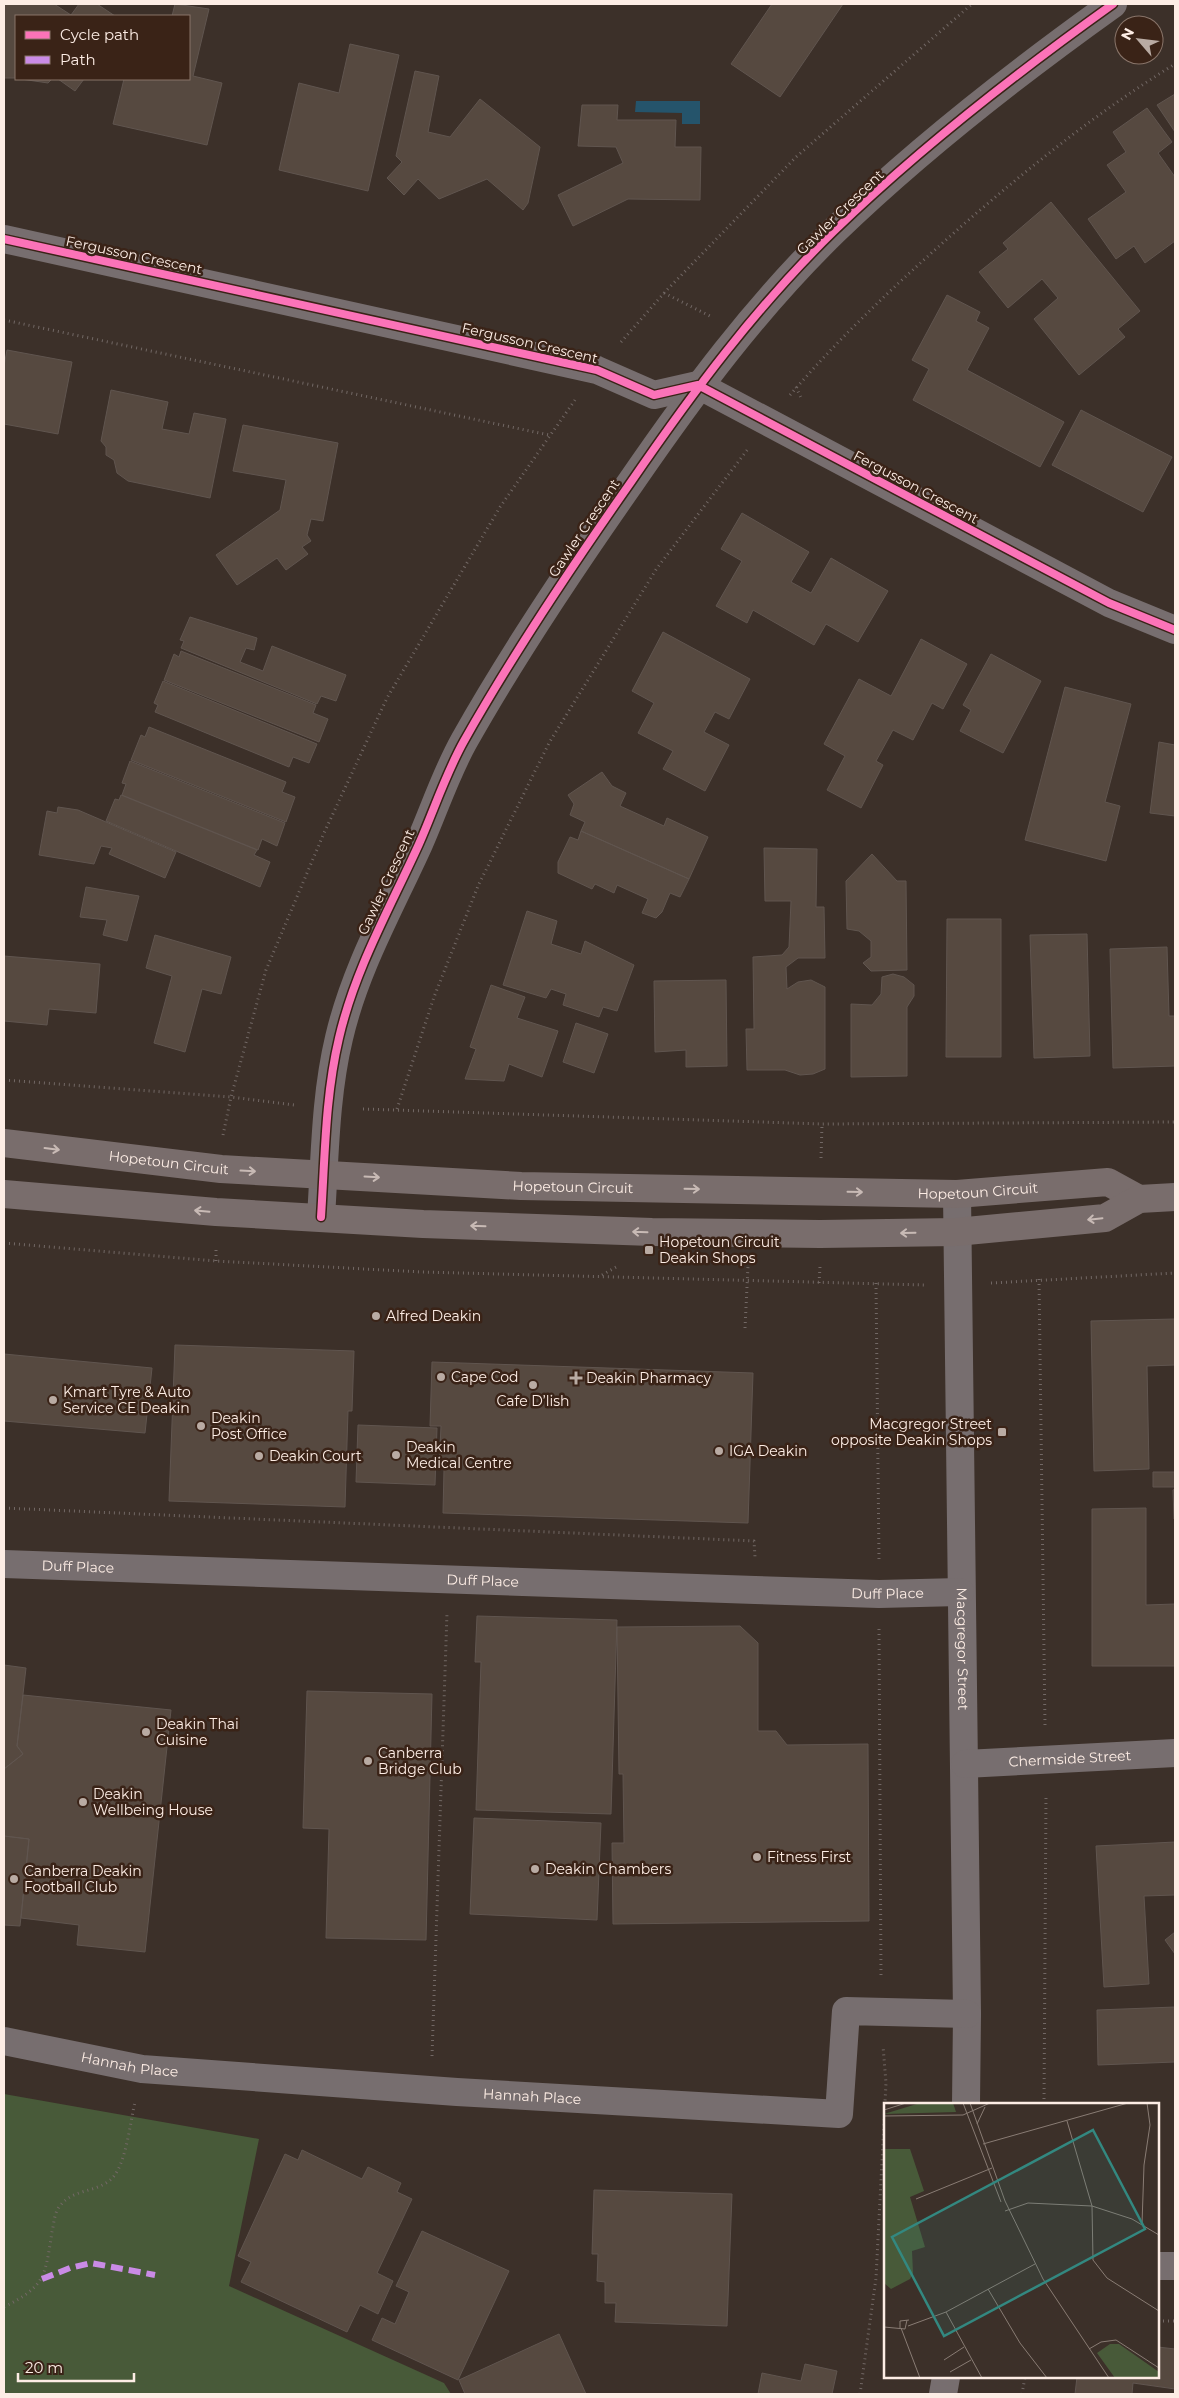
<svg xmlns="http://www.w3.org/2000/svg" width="1179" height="2398" font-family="Montserrat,sans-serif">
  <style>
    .green { fill: #485a39 }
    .water { fill: #25546b }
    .building { fill: #564940; stroke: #60554f }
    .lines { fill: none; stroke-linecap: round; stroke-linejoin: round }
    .path { stroke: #726865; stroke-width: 3; stroke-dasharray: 1 4; stroke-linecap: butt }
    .minor { stroke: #776e6f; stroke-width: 28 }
    .major { stroke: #796d6c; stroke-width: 28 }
    .quiet { stroke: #ca8be6; stroke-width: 6; stroke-dasharray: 12 6; stroke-linecap: butt }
    .cycleway-casing { stroke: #3a2317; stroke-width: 11 }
    .cycleway { stroke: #fb73b8; stroke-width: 8 }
    .oneway { stroke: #c8bab5 }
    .poi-dot { fill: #b9aba3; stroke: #3a2317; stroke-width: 2 }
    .labels { text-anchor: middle; stroke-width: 5; stroke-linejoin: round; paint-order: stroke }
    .street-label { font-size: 14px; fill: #fdede5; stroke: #3a2317 }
    .poi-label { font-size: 14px; fill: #fdede5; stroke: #3a2317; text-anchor: start }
    .inset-road { fill: none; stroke: #897c74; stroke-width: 1 }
    .view { fill: #338880; fill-opacity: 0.15; stroke: #338880; stroke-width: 2.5 }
    .inset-edge { fill: none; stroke: #fdede5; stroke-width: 2.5 }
  </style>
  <rect width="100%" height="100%" fill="#3c3029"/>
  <path class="green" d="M4 2094 259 2139 229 2286 444 2383 451 2394H4Z"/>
  <path class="water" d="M636 101H700V124H682V113L635 112Z"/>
  <path class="building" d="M4 4H54L71 15 79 4H97L115 16H16V78H4Z
    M175 4 209 9 193 76 222 83 207 145 113 124 124 79H189V16H172Z
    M772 4H843L780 97 731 64Z
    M350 44 399 55 368 191 279 170 299 83 339 93Z
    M415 71 439 76 428 132 450 137 480 99 540 147 528 203 523 210 487 179 439 199 418 179 404 195 387 178 402 162 396 156Z
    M21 79H52L48 83Z
    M58 79H84L75 91Z
    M1175 94V132L1157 105Z
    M582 105H618L617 120H676L675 147H701L700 200 628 199 573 226 558 195 623 163 616 147 578 146Z
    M1147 108 1172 142 1158 153 1175 177V241L1145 263 1134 246 1116 259 1088 219 1126 192 1107 165 1126 152 1113 132Z
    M1051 202 1140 311 1118 329 1125 337 1079 375 1034 319 1058 298 1042 279 1008 308 979 272 1008 249 1003 243Z
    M947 295 980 312 976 321 989 328 967 370 1064 422 1040 467 913 400 929 369 912 360Z
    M7 350 72 362 58 434 4 424V366Z
    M111 390 168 402 162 429 189 434 194 413 226 419 210 498 128 481 117 473 114 460 106 455V447L101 441Z
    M1081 410 1172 457 1143 512 1052 465Z
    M243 425 338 443 323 521 311 519 307 535 311 541 302 547 308 554 286 570 277 558 237 585 216 555 280 510 286 480 233 471Z
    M742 513 809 552 791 582 811 593 831 558 888 591 858 642 826 624 814 645 753 610 747 623 716 606 742 561 721 549Z
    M190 617 257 638 254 650 246 648 240 662 263 671 272 646 346 675 336 701 321 696 317 704 181 648 184 641 180 640Z
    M663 632 750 679 729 719 715 712 704 732 729 745 705 791 663 769 673 751 638 733 654 703 632 691Z
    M921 639 967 664 943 709 932 703 913 740 893 730 876 761 883 765 861 808 827 790 845 756 824 744 859 679 891 696Z
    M181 651 316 705 313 713 328 719 319 742 164 680 174 654 179 657Z
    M991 654 1041 681 1003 753 960 731 971 710 963 705Z
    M163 681 317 744 309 763 293 757 289 767 155 712 158 705 154 703Z
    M1065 687 1131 704 1105 802 1120 806 1106 861 1025 840Z
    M149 727 286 782 282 792 295 797 286 822 131 760 141 735 145 737Z
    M1159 742 1175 745V816L1150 813Z
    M130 761 285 823 277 846 262 839 258 850 122 795 126 784 122 783Z
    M602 772 612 786 626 793 620 806 664 826 667 818 708 837 689 879 581 831 585 822 570 815 574 804 568 795Z
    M121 795 257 850 254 855 270 862 260 887 106 821 115 799 119 800Z
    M58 807 78 810 176 852 165 878 109 854 112 848 101 846 94 864 39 855 47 811 57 813Z
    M581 831 689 879 680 897 670 893 662 912 656 918 642 913 648 899 617 885 614 893 595 884 592 889 558 873V862L570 837 578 840Z
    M764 848 817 849 816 907H824L825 958H798L786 967 787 989 798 982 811 980 825 987V1069L813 1074 800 1075 785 1070H747L746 1029H754L753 957 782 955 789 947 791 901H765Z
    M872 854 897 881H906L907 970 871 971 863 963 871 957V941L859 931 847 929 846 881Z
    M86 887 139 896 127 941 103 935 107 920 80 917Z
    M527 911 557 921 551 944 581 954 585 941 634 965 617 1011 603 1007 599 1017 563 1005 566 994 551 989 546 998 503 985Z
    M947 919H1001V1057H946Z
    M1087 934 1090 1056 1034 1058 1030 935Z
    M155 935 231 957 221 994 202 989 185 1052 154 1043 172 976 146 968Z
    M1167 947 1169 1016H1175V1066L1113 1068 1110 949Z
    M4 956 100 964 96 1013 49 1009 47 1025 4 1021Z
    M893 974 904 977 914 985V996L907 1007V1076L851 1077V1004L872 1005 881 994 882 977Z
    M726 980 727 1066 686 1067V1050L655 1052 654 981Z
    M491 985 525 997 517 1018 558 1031 542 1077 509 1064 504 1081 465 1079 476 1049 470 1047Z
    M576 1023 608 1034 594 1073 563 1062Z
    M1175 1319V1365L1147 1366 1149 1469 1094 1471 1091 1321Z
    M175 1345 354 1351 352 1411H348L345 1507 169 1501Z
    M4 1354 152 1368 145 1433 4 1421Z
    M432 1362 753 1373 748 1523 443 1513 444 1469H439L441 1426H430Z
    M358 1425 437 1428 435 1485 356 1482Z
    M1153 1472H1175V1487H1153Z
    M1175 1489V1519H1174L1173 1490Z
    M1146 1508V1605L1175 1604V1666H1092V1509Z
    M477 1616 617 1620 611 1814 476 1810 481 1662H475Z
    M740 1626 758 1643V1731H776L787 1745 868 1744 869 1921 613 1924 612 1843H624L623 1774H619L617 1627Z
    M4 1665 26 1668 17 1746 23 1754 4 1769Z
    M307 1691 432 1694 426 1940 326 1938 329 1829 303 1828Z
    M23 1695 171 1710 145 1952 77 1945 79 1925 21 1918 29 1839 4 1836V1769L23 1754 17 1746Z
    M474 1818 601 1823 597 1920 470 1914Z
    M4 1836 29 1839 20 1926 4 1925Z
    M1175 1842V1895L1144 1896 1149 1984 1104 1987 1096 1846Z
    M1175 1932V1954L1165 1940Z
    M1175 2007V2062L1098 2065 1097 2010Z
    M302 2150 362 2179 368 2167 401 2183 397 2192 412 2199 377 2273 393 2281 378 2314 360 2305 347 2332 241 2282 251 2262 238 2256 285 2154 298 2160Z
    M594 2190 732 2194 727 2326 615 2322 616 2303H605V2282L597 2281 598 2254H592Z
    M422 2231 509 2271 458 2380 372 2340 382 2318 395 2324 409 2292 396 2286Z
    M559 2334 586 2394H465L459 2380Z
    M1158 2347 1175 2349V2389L1133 2383 1132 2394H1075L1077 2377H1158Z
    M805 2364 837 2371 832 2394H758L762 2373 801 2381Z"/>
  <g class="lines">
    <path class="path" d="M664 293 710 316
      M4 320 549 435
      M621 342 664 293 796 157 972 4
      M796 387 802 400
      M790 395C846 330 908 273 972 217 1037 161 1102 109 1175 64
      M4 1080 231 1097 294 1105
      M363 1109 822 1124 1175 1122
      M397 1109 434 997 478 886 549 743 657 568 748 449
      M223 1135 231 1097 266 970 324 833 387 698 500 507 575 400
      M821 1158 822 1124
      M4 1243 216 1261 421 1272 925 1285
      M216 1261V1246
      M602 1275 618 1266
      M1039 1279 1045 1726
      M819 1283 820 1267
      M876 1283 879 1560
      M991 1283 1175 1273
      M745 1328 748 1266
      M4 1508 754 1541 755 1557
      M879 1629 881 1978
      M432 2056 447 1613
      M1044 2104 1046 1795
      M4 2307C46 2286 45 2276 52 2232 54 2224 54 2214 59 2207 72 2189 93 2193 109 2181 126 2169 130 2122 135 2102
      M1158 2321H1175
      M860 2394 876 2278 886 2083 883 2046
      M1022 2394 1025 2377"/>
    <g class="minor">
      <path d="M4 239 597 370 654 395 698 385 1109 603 1175 630"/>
      <path id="s1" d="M957 1194 967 2014 966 2104"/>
      <path d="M321 1217C325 1157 325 1097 339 1038 355 969 390 908 419 844 434 810 446 773 464 741 514 652 572 566 631 482 693 392 755 308 834 231 920 148 1015 74 1113 4"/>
      <path id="s2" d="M4 1564 755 1590 879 1594 960 1592"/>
      <path id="s3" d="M965 1764 1175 1753"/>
      <path id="s4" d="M4 2041 142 2069 457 2092 839 2114 846 2011 967 2014"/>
      <path d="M1158 2266H1175"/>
      <path d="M943 2394 946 2377"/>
    </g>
    <g class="major">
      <path id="s5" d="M4 1143 221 1169 521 1186 957 1194 1108 1182 1139 1199"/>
      <path d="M4 1194 216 1212 423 1224 652 1232 820 1234 956 1232 1105 1218 1139 1199 1175 1197"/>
    </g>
    <path class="quiet" d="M42 2279 70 2268 91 2263 155 2275"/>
    <defs>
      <path id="cycleway" d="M4 239 597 370 654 395 698 385 1109 603 1175 630
        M321 1217C325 1157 325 1097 339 1038 355 969 390 908 419 844 434 810 446 773 464 741 514 652 572 566 631 482 693 392 755 308 834 231 920 148 1015 74 1113 4"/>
    </defs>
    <use href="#cycleway" class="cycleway-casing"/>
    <use href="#cycleway" class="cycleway"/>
  </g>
  <defs><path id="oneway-shaft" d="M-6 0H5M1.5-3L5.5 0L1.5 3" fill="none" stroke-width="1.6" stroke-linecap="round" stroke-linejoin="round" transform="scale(1.25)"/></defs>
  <g class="oneway">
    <use href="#oneway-shaft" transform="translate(52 1149) rotate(7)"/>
    <use href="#oneway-shaft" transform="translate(248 1171) rotate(3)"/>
    <use href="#oneway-shaft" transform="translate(372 1177) rotate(3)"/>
    <use href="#oneway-shaft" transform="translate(692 1189) rotate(1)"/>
    <use href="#oneway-shaft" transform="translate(855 1192) rotate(1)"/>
    <use href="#oneway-shaft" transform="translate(202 1211) rotate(-175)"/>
    <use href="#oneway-shaft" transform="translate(1095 1219) rotate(174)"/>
    <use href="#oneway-shaft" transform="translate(478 1226) rotate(-178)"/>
    <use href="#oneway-shaft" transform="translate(640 1232) rotate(-178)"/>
    <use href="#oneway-shaft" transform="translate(908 1233) rotate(179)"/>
  </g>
  <g class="poi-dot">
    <rect x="644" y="1245" width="10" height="10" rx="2.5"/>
    <circle cx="376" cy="1316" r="5"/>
    <circle cx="441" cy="1377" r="5"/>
    <path d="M573.5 1370.5h5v5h5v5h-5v5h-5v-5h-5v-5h5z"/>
    <circle cx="533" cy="1385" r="5"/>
    <circle cx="53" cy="1400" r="5"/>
    <circle cx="201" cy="1426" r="5"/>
    <rect x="997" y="1427" width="10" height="10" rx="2.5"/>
    <circle cx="719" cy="1451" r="5"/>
    <circle cx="396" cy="1455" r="5"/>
    <circle cx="259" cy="1456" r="5"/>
    <circle cx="146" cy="1732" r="5"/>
    <circle cx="368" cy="1761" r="5"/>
    <circle cx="83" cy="1802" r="5"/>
    <circle cx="757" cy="1857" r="5"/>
    <circle cx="535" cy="1869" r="5"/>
    <circle cx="14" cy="1879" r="5"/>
  </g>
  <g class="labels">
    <g class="street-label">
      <text transform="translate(840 212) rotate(-44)" y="5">Gawler Crescent</text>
      <text transform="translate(134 255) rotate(12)" y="5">Fergusson Crescent</text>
      <text transform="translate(530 343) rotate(13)" y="5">Fergusson Crescent</text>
      <text transform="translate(916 487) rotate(28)" y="5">Fergusson Crescent</text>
      <text transform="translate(584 528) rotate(-56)" y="5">Gawler Crescent</text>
      <text transform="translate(386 882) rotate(-65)" y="5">Gawler Crescent</text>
      <text dy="5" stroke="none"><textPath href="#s5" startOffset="166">Hopetoun Circuit</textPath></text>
      <text dy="5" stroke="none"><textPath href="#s5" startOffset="571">Hopetoun Circuit</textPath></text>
      <text dy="5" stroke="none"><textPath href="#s5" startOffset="976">Hopetoun Circuit</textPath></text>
      <text dy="5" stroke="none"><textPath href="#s2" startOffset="74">Duff Place</textPath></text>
      <text dy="5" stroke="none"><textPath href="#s2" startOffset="479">Duff Place</textPath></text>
      <text dy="5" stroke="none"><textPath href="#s2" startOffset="884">Duff Place</textPath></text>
      <text dy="5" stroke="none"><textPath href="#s1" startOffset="455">Macgregor Street</textPath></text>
      <text dy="5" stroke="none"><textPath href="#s3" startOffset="105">Chermside Street</textPath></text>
      <text dy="5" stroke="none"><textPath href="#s4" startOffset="128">Hannah Place</textPath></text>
      <text dy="5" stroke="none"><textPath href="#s4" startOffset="532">Hannah Place</textPath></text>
    </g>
    <g class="poi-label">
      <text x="659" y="1247">Hopetoun Circuit<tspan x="659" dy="16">Deakin Shops</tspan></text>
      <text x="386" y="1321">Alfred Deakin</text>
      <text x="451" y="1382">Cape Cod</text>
      <text x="586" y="1383">Deakin Pharmacy</text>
      <text x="63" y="1397">Kmart Tyre &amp; Auto<tspan x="63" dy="16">Service CE Deakin</tspan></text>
      <text x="533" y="1406" text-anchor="middle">Cafe D’lish</text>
      <text x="211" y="1423">Deakin<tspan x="211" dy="16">Post Office</tspan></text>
      <text x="992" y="1429" text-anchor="end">Macgregor Street<tspan x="992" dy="16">opposite Deakin Shops</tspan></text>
      <text x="406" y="1452">Deakin<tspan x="406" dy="16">Medical Centre</tspan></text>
      <text x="729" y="1456">IGA Deakin</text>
      <text x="269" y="1461">Deakin Court</text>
      <text x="156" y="1729">Deakin Thai<tspan x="156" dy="16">Cuisine</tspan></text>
      <text x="378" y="1758">Canberra<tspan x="378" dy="16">Bridge Club</tspan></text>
      <text x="93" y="1799">Deakin<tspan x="93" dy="16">Wellbeing House</tspan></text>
      <text x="767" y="1862">Fitness First</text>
      <text x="545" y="1874">Deakin Chambers</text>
      <text x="24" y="1876">Canberra Deakin<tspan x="24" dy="16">Football Club</tspan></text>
    </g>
  </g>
  <g transform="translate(884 2103)">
    <rect width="275" height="275" fill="#3c3029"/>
    <path d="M36 0H69L72 9 0 11ZM0 46H26L40 88 26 94 41 144 28 148 29 170 26 176 7 186 0 180ZM226 241H235L275 269V275H231L213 250Z" fill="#485a39"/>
    <path class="inset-road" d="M79 0 117 99M86 0 121 98 159 176 225 275M0 7 22 0M0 13 79 12 106 0M183 18 208 103 209 157 223 175 275 208M93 21 101 4M99 41 244 0M32 96 108 65M121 108 144 100 208 103 248 116 275 132M258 121 260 62 266 22 263 0M104 186 136 240 163 275M62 209 98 275M24 223 62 209 151 161M0 224 21 226 23 217M16 225V218L25 217M17 225 36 275M205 246 217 239 232 237 275 265M60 257 80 244M66 269 87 257"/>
    <path class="view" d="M209 27 261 126 60 233 8 134Z"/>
    <rect width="275" height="275" class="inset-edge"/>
  </g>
  <rect width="1179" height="2398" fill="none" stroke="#fdede5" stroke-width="10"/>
  <rect x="15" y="15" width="175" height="65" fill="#3a2317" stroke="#887469"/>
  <rect x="25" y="31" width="25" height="8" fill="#fb73b8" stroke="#887469"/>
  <text x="60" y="40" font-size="15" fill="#fdede5">Cycle path</text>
  <rect x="25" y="56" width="25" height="8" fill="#ca8be6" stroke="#887469"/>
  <text x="60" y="65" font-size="15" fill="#fdede5">Path</text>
  <g transform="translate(1139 40) rotate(298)"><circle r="24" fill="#3a2317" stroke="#887469"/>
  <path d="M0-4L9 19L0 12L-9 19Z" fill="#b9aba3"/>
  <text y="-8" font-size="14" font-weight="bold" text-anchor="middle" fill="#fdede5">N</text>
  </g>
  <path d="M18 2373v8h116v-8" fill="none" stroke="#fdede5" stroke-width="2.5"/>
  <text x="25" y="2373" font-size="15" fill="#fdede5" stroke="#3a2317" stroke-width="4" paint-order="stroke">20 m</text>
</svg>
